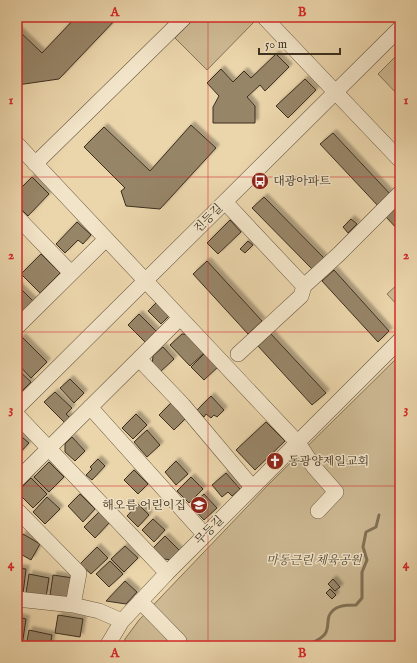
<svg xmlns="http://www.w3.org/2000/svg" width="417" height="663" font-family="'IM FELL English','Noto Serif KR',serif">
  <style>
    .green { fill: #cdb993; stroke: #847459 }
    .lines { fill: none; stroke-linecap: round; stroke-linejoin: round }
    .stream { stroke: #827156; stroke-width: 3 }
    .building { fill: #978568; stroke: #3c2f1f; filter: url(#shadow) }
    .minor-casing { stroke: #685842; stroke-width: 16 }
    .minor { stroke: #f2e4c8; stroke-width: 15 }
    .grid { fill: none; stroke: #d62828; stroke-width: 1; stroke-opacity: 0.55 }
    .labels { text-anchor: middle; stroke-width: 3; stroke-linejoin: round; paint-order: stroke }
    .poi-label { font-size: 12px; fill: #3c2f1f; stroke: #f2e4c8; text-anchor: start }
    .street-label { font-size: 12px; fill: #3c2f1f; stroke: #f2e4c8 }
    .park-label { font-size: 12px; font-style: italic; fill: #594b36; stroke: #f2e4c8 }
    .neatline { fill: none; stroke: #d62828; stroke-width: 1.5 }
    .grid-label { font-size: 13px; text-anchor: middle; font-weight: bold; fill: #d62828 }
  </style>
  <defs>
    <filter id="shadow"><feDropShadow dx="3.5" dy="-3.5" stdDeviation="1" flood-color="#0004"/></filter>
  </defs>
  <rect width="100%" height="100%" fill="#ebd5ab"/>
  <filter id="stains"><feTurbulence type="fractalNoise" baseFrequency=".005" numOctaves="4"/><feColorMatrix values="0 0 0 0 .2 0 0 0 0 .09 0 0 0 0 .02 0 0 0 .5 -.17"/></filter>
  <radialGradient id="worn" r=".72"><stop offset=".6" stop-color="#630" stop-opacity="0"/><stop offset="1" stop-color="#630" stop-opacity=".3"/></radialGradient>
  <path class="green" d="M196 17H252L255 21 207 70 175 38Z
    M400 52V97L378 74Z
    M400 282V308L387 294Z
    M400 355V646H123L125 639 139 620 268 485Z"/>
  <g class="lines">
    <path class="stream" d="M307 646C313 642 320 640 325 634 329 628 327 622 329 616 334 605 346 605 356 605L362 598V572L367 560 363 547 366 532 376 527 379 515"/>
  </g>
  <path class="building" d="M76 17H118L59 79 17 85V29L42 53Z
    M276 54 289 67 265 91 260 85 247 97 255 106V123H213V107L219 96 207 83 221 69 233 82 244 71 251 78Z
    M305 79 316 90 288 118 276 106Z
    M191 125 216 148 160 209 126 206 121 191 125 188 84 147 104 127 150 171Z
    M333 133 392 196 380 208 320 144Z
    M32 177 49 194 28 216 17 205V192Z
    M264 197 325 259 313 270 252 208Z
    M399 205 400 206V232L386 217Z
    M351 219 357 224 348 233 343 227Z
    M230 220 241 232 218 254 207 243Z
    M77 222 91 235 83 244 78 240 65 253 56 244Z
    M248 241 253 245 245 253 240 249Z
    M41 254 60 273 40 293 21 274Z
    M207 261 262 321 248 334 193 274Z
    M334 270 389 331 378 342 322 281Z
    M17 285 34 302 17 319Z
    M158 301 171 314 161 324 148 311Z
    M139 314 156 331 145 342 128 325Z
    M182 334 190 335 205 352 190 366 170 345Z
    M271 334 326 393 312 405 258 346Z
    M22 337 47 362 31 378 17 363V342Z
    M163 347 174 359 159 373 152 365 153 356Z
    M206 352 219 366 204 380 191 367Z
    M17 369 31 382 21 392H17Z
    M70 379 84 393 74 403 60 388Z
    M55 392 72 408 66 414 70 418 65 423 44 402Z
    M211 396 224 410 217 417 214 415 211 418 206 414 204 417 197 410Z
    M173 401 188 416 174 430 159 415Z
    M136 414 147 425 133 439 122 428Z
    M266 422 285 441 255 470 236 450Z
    M147 430 160 445 147 457 134 442Z
    M17 433 29 443 18 455H17Z
    M72 437 85 451 75 461 65 452V444Z
    M98 459 105 466 92 480 86 475 92 469 90 467Z
    M176 461 188 474 176 485 165 472Z
    M49 462 64 477 49 492 34 477Z
    M134 470 148 484 138 494 124 480Z
    M226 473 240 489 232 496 228 492 222 497 212 485Z
    M191 477 203 489 189 503 177 491Z
    M31 478 47 494 33 508 17 492Z
    M80 494 95 509 83 522 68 506Z
    M204 494 217 508 204 520 191 506Z
    M47 497 60 509 45 524 33 512Z
    M138 504 149 515 138 527 127 516Z
    M99 512 110 522 95 538 84 527Z
    M153 519 165 530 154 542 142 530Z
    M23 534 40 544 31 560 17 552V544Z
    M165 536 180 551 172 560 164 559 153 548Z
    M125 546 138 558 124 572 111 559Z
    M97 547 108 558 91 574 80 564Z
    M110 561 123 574 109 587 96 574Z
    M17 568 26 569 23 594 17 593Z
    M29 574 49 578 46 597 26 593Z
    M53 575 73 578 71 592 65 598 50 595Z
    M333 579 340 587 335 591 328 584Z
    M125 581 137 592 126 604 106 601Z
    M330 589 336 595 332 599 326 593Z
    M58 615 83 619 80 637 55 633Z
    M17 617 26 619 22 646H17Z
    M29 630 52 635 50 646H26Z"/>
  <g class="lines">
    <defs>
      <path id="minor" d="M264 17 400 160
        M17 144 298 443 314 467 336 492 318 511
        M35 164 185 17
        M225 202 304 286 301 296 238 354
        M17 217 71 273
        M304 286 339 254 400 193
        M17 327 106 239
        M139 359 183 405 252 487
        M90 407 204 534
        M17 408 400 28
        M17 415 167 573
        M17 480 180 318
        M17 510 79 573 73 605
        M17 599 73 605 99 611 122 621
        M140 601 179 641
        M107 646 122 621 167 573 400 340"/>
    </defs>
    <use href="#minor" class="minor-casing"/>
    <use href="#minor" class="minor"/>
  </g>
  <path class="grid" d="M208 17V646M17 177H400M17 332H400M17 486H400"/>
  <defs>
    <symbol id="bus-disc" viewBox="-11 -11 22 22"><circle r="9.5" fill="#8f2418" stroke="#f2e4c8"/><path d="M-5-6H5V4H4V6H2V4H-2V6H-4V4H-5ZM-3.5-4V0h7V-4ZM-3.5 1.2v1.5H-2V1.2ZM2 1.2v1.5H3.5V1.2Z" fill="#fff"/></symbol>
    <symbol id="church-disc" viewBox="-11 -11 22 22"><circle r="9.5" fill="#8f2418" stroke="#f2e4c8"/><path d="M-1.2-6h2.4v3.5h3.3v2.4h-3.3V6h-2.4V-.1h-3.3v-2.4h3.3Z" fill="#fff"/></symbol>
    <symbol id="school-disc" viewBox="-11 -11 22 22"><circle r="9.5" fill="#8f2418" stroke="#f2e4c8"/><path d="M0-5L7-2L0 1L-7-2ZM-4 1L0 2.5L4 1V4Q0 6-4 4Z" fill="#fff"/></symbol>
  </defs>
  <g fill-rule="evenodd">
    <use href="#bus-disc" x="250" y="171" width="20" height="20"/>
    <use href="#church-disc" x="265" y="451" width="20" height="20"/>
    <use href="#school-disc" x="189" y="495" width="20" height="20"/>
  </g>
  <g class="labels">
    <g class="poi-label">
      <text x="273" y="185">대광아파트</text>
      <text x="288" y="465">동광양제일교회</text>
      <text x="186" y="509" text-anchor="end">해오름 어린이집</text>
    </g>
    <g class="street-label">
      <text transform="translate(208 218) rotate(-45)" y="4">진등길</text>
      <text transform="translate(209 530) rotate(-45)" y="4">무등길</text>
    </g>
    <g class="park-label">
      <text x="314" y="564">마동근린 체육공원</text>
    </g>
  </g>
  <rect width="417" height="663" fill="none" stroke="#ebd5ab" stroke-width="44"/>
  <path d="M259 48v6h81v-6" fill="none" stroke="#3c2f1f" stroke-width="2"/>
  <text x="265" y="48" font-size="12" fill="#3c2f1f" stroke="#f2e4c8" stroke-width="3" paint-order="stroke">50 m</text>
  <rect x="22" y="22" width="373" height="619" class="neatline"/>
  <g class="grid-label">
    <text x="115" y="16">A</text>
    <text x="302" y="16">B</text>
    <text x="11" y="104">1</text>
    <text x="406" y="104">1</text>
    <text x="11" y="259">2</text>
    <text x="406" y="259">2</text>
    <text x="11" y="413">3</text>
    <text x="406" y="413">3</text>
    <text x="11" y="568">4</text>
    <text x="406" y="568">4</text>
    <text x="115" y="657">A</text>
    <text x="302" y="657">B</text>
  </g>
  <rect width="100%" height="100%" filter="url(#stains)"/>
  <rect width="100%" height="100%" fill="url(#worn)"/>
</svg>
